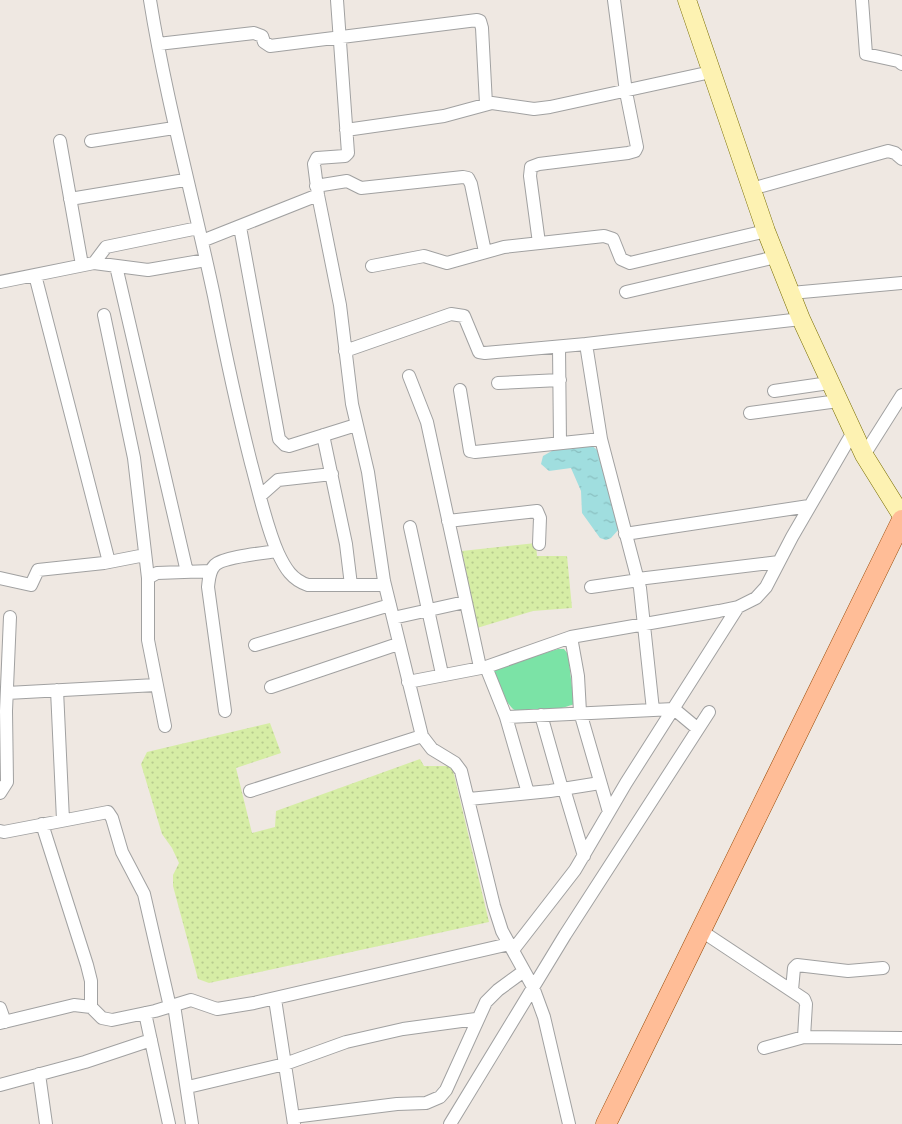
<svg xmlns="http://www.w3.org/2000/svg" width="902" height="1124" font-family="'Varela Round',sans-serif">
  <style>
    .grass { fill: url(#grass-dots) }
    .pitch { fill: #7be3a6 }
    .water { fill: url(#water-ripples) }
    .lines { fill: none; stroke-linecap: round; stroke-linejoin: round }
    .street-casing { stroke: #a1a1a1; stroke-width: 14 }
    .secondary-casing { stroke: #786d00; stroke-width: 19 }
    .primary-casing { stroke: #964600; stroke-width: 21 }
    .street { stroke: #fff; stroke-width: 12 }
    .secondary { stroke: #fdf2b2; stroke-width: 18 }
    .primary { stroke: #ffbd97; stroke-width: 20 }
  </style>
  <defs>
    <pattern id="grass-dots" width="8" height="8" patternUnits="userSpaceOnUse" patternTransform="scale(1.25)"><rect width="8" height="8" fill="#d6eda5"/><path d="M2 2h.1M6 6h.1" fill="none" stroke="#b7cb8e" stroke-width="1.8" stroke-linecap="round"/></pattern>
    <pattern id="water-ripples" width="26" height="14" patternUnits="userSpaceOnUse" patternTransform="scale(1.25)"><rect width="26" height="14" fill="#a0dedf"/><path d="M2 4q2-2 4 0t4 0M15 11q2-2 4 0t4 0" fill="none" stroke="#89bebf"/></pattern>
  </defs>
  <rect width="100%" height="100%" fill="#efe8e2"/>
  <path class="grass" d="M536 543 537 556H567L572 608 533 611 477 628 462 551Z
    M270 723 281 753 236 768 252 833 275 827 276 811 420 759 424 766H452L489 922 209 983 198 979 173 886V875L179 863 172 848 162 834 141 764 147 752Z"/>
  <path class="pitch" d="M558 649H564L568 654 574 704C563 709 521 718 512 708 503 699 498 681 492 669Z"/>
  <path class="water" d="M591 445 601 453 619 529 611 538 606 540 600 538 582 513 581 491 571 468 549 471 541 464 543 456 557 448Z"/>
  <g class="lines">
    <defs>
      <path id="street" d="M150 0C166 100 193 197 214 296 225 352 237 408 251 463 259 492 266 526 278 553 285 568 292 580 308 585H385
        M337 0 348 153 345 156 317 158 314 164 318 195 340 305 352 404 368 472 384 581 422 736 432 749 455 763 461 771 494 906 502 931 533 987 544 1017 569 1124
        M862 0 866 54 898 61 902 64
        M158 44 254 33 262 36 264 42 270 46 477 20 480 21 482 28 486 104
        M346 130 444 116 492 103 534 109 550 107 711 72
        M60 141 82 265
        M91 141 174 128
        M316 186 347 181 361 188 463 177 468 178 471 184 485 252
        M751 189 888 151 895 153 902 159
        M70 199 185 180
        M240 227 279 439 285 445 289 446 356 425
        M202 241 318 195
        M539 243 530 176 531 167 539 164 628 153 635 151 637 147 626 92 614 0
        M94 263 106 247 198 228
        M116 266 187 572
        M372 266 424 256 447 263 504 247 604 236 613 239 621 259 630 263 766 231
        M35 275 109 562
        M0 282 94 263 148 270 206 260
        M626 292 776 257
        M791 293 902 283
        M104 315 134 458 148 578
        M559 347 560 443
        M345 351 451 314 464 316 479 352 485 353 586 344
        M409 376 427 422 480 667
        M498 383 560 380
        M460 390 470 451 475 452 601 439
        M774 391 829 383
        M750 413 838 401
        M323 435 346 544 351 585
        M864 455 902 395
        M260 496 278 480 332 474
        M448 521 537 511 540 518 539 544
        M410 527 442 674
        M625 534 809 506
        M0 578 31 585 38 570 104 563 145 555
        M638 579 779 562
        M591 587 639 580
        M393 618 465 602
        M571 637 578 676 580 712 609 812
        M255 645 390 605
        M486 667 506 717 528 793
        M408 682 486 667 571 637 719 611 738 607 756 598 766 587 792 537 853 432
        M271 687 398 644
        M57 690 63 820
        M7 693 156 685
        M653 710 640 588 601 439 586 344 801 319
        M225 711 208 587C209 579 209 571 215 565 223 557 264 553 277 551
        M541 715 562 789
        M506 717 674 709 698 729
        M165 726 148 640V578L157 573 211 571
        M564 789 584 856
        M250 791 422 736
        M0 793 7 782 6 711 10 617
        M469 799 550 791 600 783
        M42 824 87 965 91 981V1007
        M0 831 4 832 108 812 112 818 122 852 144 894 170 1007
        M700 930 804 999 806 1004 804 1037
        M513 950 575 870 626 783 738 607
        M792 990 794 968 797 965 848 971 883 968
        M275 999 294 1124
        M174 1005 192 1124
        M0 1008 5 1022
        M145 1013 169 1124
        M0 1023 74 1005 91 1007 102 1018 112 1020 155 1011 191 1000 217 1009 254 1003 509 944
        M764 1048 804 1037 902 1038
        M39 1074 46 1124
        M0 1085 85 1062 151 1040
        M188 1087 285 1064 346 1042 403 1029 476 1019
        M293 1117 397 1104 426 1103 440 1097 446 1090 486 1002 498 990 524 971
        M450 1124 565 935 709 712"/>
      <path id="secondary" d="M687 0 766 231 801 319 864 455 902 516"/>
      <path id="primary" d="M606 1124 902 520"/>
    </defs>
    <use href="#street" class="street-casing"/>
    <use href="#secondary" class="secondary-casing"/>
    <use href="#primary" class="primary-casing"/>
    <use href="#street" class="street"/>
    <use href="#secondary" class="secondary"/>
    <use href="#primary" class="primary"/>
  </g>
</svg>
